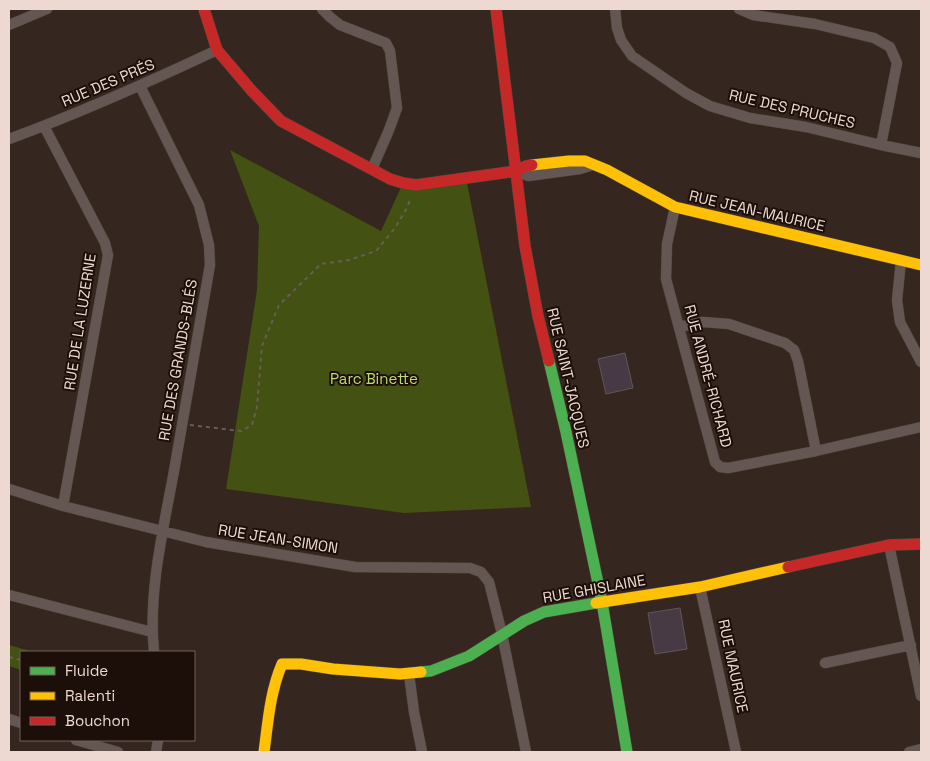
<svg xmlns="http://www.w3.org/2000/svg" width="930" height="761" font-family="'Space Grotesk',sans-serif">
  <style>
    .green { fill: #435112 }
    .building { fill: #473a44; stroke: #60565a }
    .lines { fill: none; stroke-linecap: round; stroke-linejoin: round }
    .street-casing { stroke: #52443e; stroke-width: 11 }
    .fast-casing { stroke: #52443e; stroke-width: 12 }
    .slow-casing { stroke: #52443e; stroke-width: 12 }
    .jam-casing { stroke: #52443e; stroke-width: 12 }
    .path { stroke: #695d58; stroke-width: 2; stroke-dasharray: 4 4; stroke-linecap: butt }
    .street { stroke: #645753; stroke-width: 10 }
    .fast { stroke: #4caf50; stroke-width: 11 }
    .slow { stroke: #ffc107; stroke-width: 11 }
    .jam { stroke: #c62828; stroke-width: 11 }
    .labels { text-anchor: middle; stroke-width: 4; stroke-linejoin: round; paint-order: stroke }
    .street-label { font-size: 15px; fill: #edd9d1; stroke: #1c0f0a }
    .park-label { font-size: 15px; fill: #bbdd6e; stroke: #1c0f0a }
  </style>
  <rect width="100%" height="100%" fill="#35261f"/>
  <path class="green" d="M230 150 381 231 403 183 466 178 531 507 404 513 226 489 257 290 259 226Z
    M9 645 34 652H21V670L9 666Z"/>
  <path class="building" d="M625 353 633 388 606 394 598 359Z
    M680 608 687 649 655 654 648 613Z"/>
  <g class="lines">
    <defs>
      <path id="street" d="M322 9 330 17 340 25 386 43 390 51 397 108 389 130 372 169
        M615 9 617 28 621 40 632 56 686 93 710 106 750 118 806 127 881 145 921 153
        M739 9 753 15 815 24 874 38 890 47 897 63 881 145
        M9 25 47 9
        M140 86 199 205 209 245 210 265C198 334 186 403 174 471 163 531 148 592 154 652
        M44 126 105 243 108 255 63 506
        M9 139C80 113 149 82 217 50
        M516 171 528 176 580 169 593 165
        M675 207 667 244 666 279 715 462 720 467 728 468 816 451 921 427
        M901 261 897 300 900 322 921 362
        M679 327 703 322 729 324 785 343 794 350 798 361 816 451
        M9 489 63 506 206 542 355 567 470 568 481 572 489 582 502 634 526 752
        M889 545 921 696
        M700 587 736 752
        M9 595 152 632
        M825 663 911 645
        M409 674 414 712 422 752
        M9 719 21 723
        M76 740 118 752
        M156 752 158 740
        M909 752 921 749"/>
      <path id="fast" d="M549 361 566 432 602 602 627 752
        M421 672 431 671 469 656 524 621 544 612 596 603"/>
      <path id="slow" d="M532 165 569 161H585L607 170 675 207 921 265
        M596 603 700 587 788 567
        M264 752C268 722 270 692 282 664H301L333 669 400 674 421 672"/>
      <path id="jam" d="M204 9 217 50 252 91 281 121 390 179 403 183 416 185 516 171 526 166 532 165
        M496 9 525 246 538 316 549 361
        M788 567 889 545 921 544"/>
    </defs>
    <use href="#street" class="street-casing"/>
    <use href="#fast" class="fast-casing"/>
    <use href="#slow" class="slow-casing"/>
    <use href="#jam" class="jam-casing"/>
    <path class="path" d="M190 425 241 431 252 425 257 407 262 346 279 305 321 264 349 260 376 251 395 228 407 208 411 197
      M9 657 21 660"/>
    <use href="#street" class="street"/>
    <use href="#fast" class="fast"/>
    <use href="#slow" class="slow"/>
    <use href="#jam" class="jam"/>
  </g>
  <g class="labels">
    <g class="street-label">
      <text transform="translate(108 83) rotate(-23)" y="5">RUE DES PRÉS</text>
      <text transform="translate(792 109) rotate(13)" y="5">RUE DES PRUCHES</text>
      <text transform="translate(757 211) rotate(13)" y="5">RUE JEAN-MAURICE</text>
      <text transform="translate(80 322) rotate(-81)" y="5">RUE DE LA LUZERNE</text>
      <text transform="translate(178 360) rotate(-80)" y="5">RUE DES GRANDS-BLÉS</text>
      <text transform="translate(708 376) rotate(75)" y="5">RUE ANDRÉ-RICHARD</text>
      <text transform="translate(568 378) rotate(77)" y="5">RUE SAINT-JACQUES</text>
      <text transform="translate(278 539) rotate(9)" y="5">RUE JEAN-SIMON</text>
      <text transform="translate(594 589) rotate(-10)" y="5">RUE GHISLAINE</text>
      <text transform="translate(733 666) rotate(78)" y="5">RUE MAURICE</text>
    </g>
    <g class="park-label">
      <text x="374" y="384">Parc Binette</text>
    </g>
  </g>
  <rect width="930" height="761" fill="none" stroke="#edd9d1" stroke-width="20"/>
  <rect x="20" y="651" width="175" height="90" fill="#1c0f0a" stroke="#70605a"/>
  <rect x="30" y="667" width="25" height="8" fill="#4caf50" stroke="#70605a"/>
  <text x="65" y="676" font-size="15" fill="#edd9d1">Fluide</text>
  <rect x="30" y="692" width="25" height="8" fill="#ffc107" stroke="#70605a"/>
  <text x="65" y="701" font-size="15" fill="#edd9d1">Ralenti</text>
  <rect x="30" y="717" width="25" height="8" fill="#c62828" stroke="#70605a"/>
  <text x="65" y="726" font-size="15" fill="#edd9d1">Bouchon</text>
</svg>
